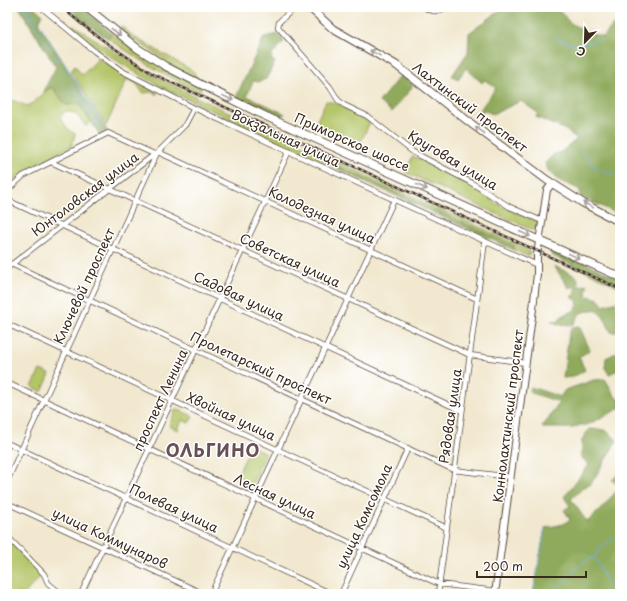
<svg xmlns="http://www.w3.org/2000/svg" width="627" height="601" font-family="'Playpen Sans',sans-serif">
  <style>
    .green { fill: #b4c568; stroke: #787843 }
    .forest { fill: #8faa5c; stroke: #656a3d }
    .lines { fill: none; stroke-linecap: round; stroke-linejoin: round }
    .stream { stroke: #6fade1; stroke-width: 1 }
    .street-casing { stroke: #564639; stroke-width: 6 }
    .secondary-casing { stroke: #564639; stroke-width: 8 }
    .primary-casing { stroke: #564639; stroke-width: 9 }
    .street { stroke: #fff; stroke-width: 4.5 }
    .secondary { stroke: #fff; stroke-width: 6 }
    .primary { stroke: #fff; stroke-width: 7 }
    .rail-casing { stroke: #3b2a1e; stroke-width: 2.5 }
    .rail { stroke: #fff; stroke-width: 1; stroke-dasharray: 3; stroke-linecap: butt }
    .oneway { stroke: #a79f9a }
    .labels { text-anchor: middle; stroke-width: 3; stroke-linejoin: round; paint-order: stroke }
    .street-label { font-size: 13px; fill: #3b2a1e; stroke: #fff }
    .district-label { font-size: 17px; font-weight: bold; letter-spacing: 1px; fill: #675057; stroke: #fff }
  </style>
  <rect width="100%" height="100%" fill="#fff"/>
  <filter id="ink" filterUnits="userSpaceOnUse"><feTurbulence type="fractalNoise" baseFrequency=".025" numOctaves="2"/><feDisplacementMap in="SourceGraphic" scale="8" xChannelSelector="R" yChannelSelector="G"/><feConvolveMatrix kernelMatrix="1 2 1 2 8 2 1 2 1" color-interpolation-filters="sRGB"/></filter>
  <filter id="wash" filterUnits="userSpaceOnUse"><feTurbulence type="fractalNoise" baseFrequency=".012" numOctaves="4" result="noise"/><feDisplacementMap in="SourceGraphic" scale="16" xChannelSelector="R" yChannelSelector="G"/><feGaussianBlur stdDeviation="0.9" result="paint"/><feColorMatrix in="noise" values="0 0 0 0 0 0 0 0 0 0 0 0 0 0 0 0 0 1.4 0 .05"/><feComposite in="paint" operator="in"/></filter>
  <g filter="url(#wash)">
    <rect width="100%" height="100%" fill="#f1e8cf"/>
    <path class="green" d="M73 25 132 63 150 74 197 97 194 102C150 83 109 58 71 27Z
      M121 26 134 37 193 71 198 79C187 77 170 64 160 57 147 47 133 40 121 30Z
      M112 34 136 51 201 88 199 93C167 76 137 59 108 38Z
      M97 57 120 73 158 93 156 94 152 92 143 93 136 83 127 79 106 126 71 71 75 66 82 75 97 60 96 59Z
      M52 87 66 105 79 104 91 122 86 126 75 113 65 111 60 118 68 129 75 134 72 146C46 158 27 168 7 187V98L27 106C37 102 42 93 52 87Z
      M198 98 523 247 529 251 530 255 528 256 514 250V246L328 162 325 163 196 103Z
      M326 101 336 103 370 122 358 148 314 127Z
      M413 156 451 174 503 207 539 222V228L532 230 405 172Z
      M40 370 50 374 42 392 32 387Z
      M176 409 193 416 189 423 182 420 178 430 169 426Z
      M251 446 266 453 252 485C247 487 238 483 236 478Z
      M7 539 43 574 24 594H7Z"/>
    <path class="forest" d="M19 7H34L42 14 39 23 40 26 108 132 100 135 79 104 66 105 52 87 43 92 56 67Z
      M69 7H82L112 34 108 38 104 36 80 18Z
      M505 7H551L562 13 569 22 586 32 603 37 613 25 620 30V215L580 196V190C566 182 550 181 545 163L553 155 561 152 577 139 566 130 536 117 538 113 521 101 493 114 483 110 478 118 476 115 496 88 485 80 482 83 466 68 458 79 452 76 468 52 469 33Z
      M278 34 284 41 272 55 271 59 275 62 266 79 258 82 253 81 247 96 285 114 279 117 236 97 264 37Z
      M403 76 412 83V87L392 112 379 102 399 77Z
      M328 162 514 246V250L325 163Z
      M555 249 620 279V287L551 255 552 250Z
      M554 266 576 276 578 280V286L588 285 586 291 587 296 599 299 603 306 617 302H620V332H611L605 319 596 309 580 313 573 325 558 324 551 321H557L565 314 574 311 578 306 577 300 571 297 575 293V286L569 288Z
      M576 326 580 328 590 350 579 357 585 370 573 377 563 378 569 334 572 328Z
      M620 351V369L609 374 605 368 606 358Z
      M605 379 617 399H620V408L587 425H580L573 428H543L542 425 547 421 559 402 529 392 531 387 560 397 565 390 594 380Z
      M589 429 605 430 617 440 591 484 584 487 571 499 587 522 600 510 620 487 612 480 617 475 620 473V594H533L545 528 564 524 570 519 564 510 570 506 564 497 589 465 582 458V440Z"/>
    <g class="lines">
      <path class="stream" d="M23 7 49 49
        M28 7 38 22
        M40 25 104 126
        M554 37 575 45 601 40
        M54 56 58 62
        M63 70 65 74
        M71 84 100 129
        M580 153 582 152 593 166 620 177
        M7 180 16 176
        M533 594 545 528
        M550 594 586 560 594 558
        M614 594 594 557 599 550 620 532"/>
    </g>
  </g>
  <g filter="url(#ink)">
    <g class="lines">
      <defs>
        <path id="street" d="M41 7 94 51 122 71 194 108 537 265
          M295 7 279 22 278 27 330 87 338 100 344 105 367 116 413 152 470 182 510 207 542 221
          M424 7C433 13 438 12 446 7
          M158 152 477 299
          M51 162 470 355 526 363
          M7 191 23 176 108 133 156 155
          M7 200 462 411
          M7 262 454 470 511 477
          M7 268 155 154
          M7 324 447 528
          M7 383 439 584 495 591
          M7 443 332 594
          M7 481 157 153 185 125 194 108
          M7 503 204 594
          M7 536 44 574 48 583 61 594
          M81 594 289 151
          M211 594 394 200
          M341 594 408 448
          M438 594 485 241"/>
        <path id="secondary" d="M495 594 533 309 537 274V255L547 190 551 185 554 184"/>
        <path id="primary" d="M86 7 137 48 165 66 202 85 265 116 620 277
          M309 7 333 29 396 65 473 125 547 180 583 203 620 222"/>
      </defs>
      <use href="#street" class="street-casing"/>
      <use href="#secondary" class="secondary-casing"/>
      <use href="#primary" class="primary-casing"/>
      <use href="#street" class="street"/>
      <use href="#secondary" class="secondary"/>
      <use href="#primary" class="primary"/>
      <defs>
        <path id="rail" d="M62 7C90 33 121 53 153 74L620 289"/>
      </defs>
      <use href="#rail" class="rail-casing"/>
      <use href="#rail" class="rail"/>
    </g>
    <defs><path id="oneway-shaft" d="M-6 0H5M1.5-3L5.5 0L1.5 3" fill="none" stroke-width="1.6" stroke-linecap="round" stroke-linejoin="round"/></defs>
    <g class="oneway">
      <use href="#oneway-shaft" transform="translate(116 32) rotate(37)"/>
      <use href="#oneway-shaft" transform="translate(375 53) rotate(-151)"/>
      <use href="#oneway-shaft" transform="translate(228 98) rotate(26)"/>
      <use href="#oneway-shaft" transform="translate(480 130) rotate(-144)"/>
      <use href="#oneway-shaft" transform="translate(422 187) rotate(24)"/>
      <use href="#oneway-shaft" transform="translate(588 205) rotate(-152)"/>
      <use href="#oneway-shaft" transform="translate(525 234) rotate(25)"/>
      <use href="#oneway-shaft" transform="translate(574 256) rotate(25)"/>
    </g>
  </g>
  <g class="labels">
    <g class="street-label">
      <text transform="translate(470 107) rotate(37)" y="5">Лахтинский проспект</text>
      <text transform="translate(286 138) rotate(25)" y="5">Вокзальная улица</text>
      <text transform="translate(352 142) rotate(24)" y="5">Приморское шоссе</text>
      <text transform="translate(453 160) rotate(31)" y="5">Круговая улица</text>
      <text transform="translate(85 194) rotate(-37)" y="5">Юнтоловская улица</text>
      <text transform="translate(322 215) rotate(25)" y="5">Колодезная улица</text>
      <text transform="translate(290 260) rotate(25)" y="5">Советская улица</text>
      <text transform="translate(84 286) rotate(-65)" y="5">Ключевой проспект</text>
      <text transform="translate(239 296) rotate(25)" y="5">Садовая улица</text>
      <text transform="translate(261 368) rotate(25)" y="5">Пролетарский проспект</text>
      <text transform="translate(160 400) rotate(-65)" y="5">проспект Ленина</text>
      <text transform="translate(231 416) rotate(25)" y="5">Хвойная улица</text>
      <text transform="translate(450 416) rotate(-82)" y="5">Рядовая улица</text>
      <text transform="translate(508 416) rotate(-83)" y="5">Коннолахтинский проспект</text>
      <text transform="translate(275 496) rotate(25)" y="5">Лесная улица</text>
      <text transform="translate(174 508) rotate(25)" y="5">Полевая улица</text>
      <text transform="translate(364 516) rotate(-65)" y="5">улица Комсомола</text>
      <text transform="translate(110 538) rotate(25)" y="5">улица Коммунаров</text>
    </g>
    <g class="district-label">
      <text x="213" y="457">ОЛЬГИНО</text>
    </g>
  </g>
  <rect width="627" height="601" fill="none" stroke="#fff" stroke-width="24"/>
  <g transform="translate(585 42) rotate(203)" stroke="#ffffff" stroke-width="3" paint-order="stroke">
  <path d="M0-3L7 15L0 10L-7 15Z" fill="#3b2a1e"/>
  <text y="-6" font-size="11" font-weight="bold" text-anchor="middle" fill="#3b2a1e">С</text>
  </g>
  <path d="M477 571v6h109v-6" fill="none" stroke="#3b2a1e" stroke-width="2"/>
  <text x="483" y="571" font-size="12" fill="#3b2a1e" stroke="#ffffff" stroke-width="3" paint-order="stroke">200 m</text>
</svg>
